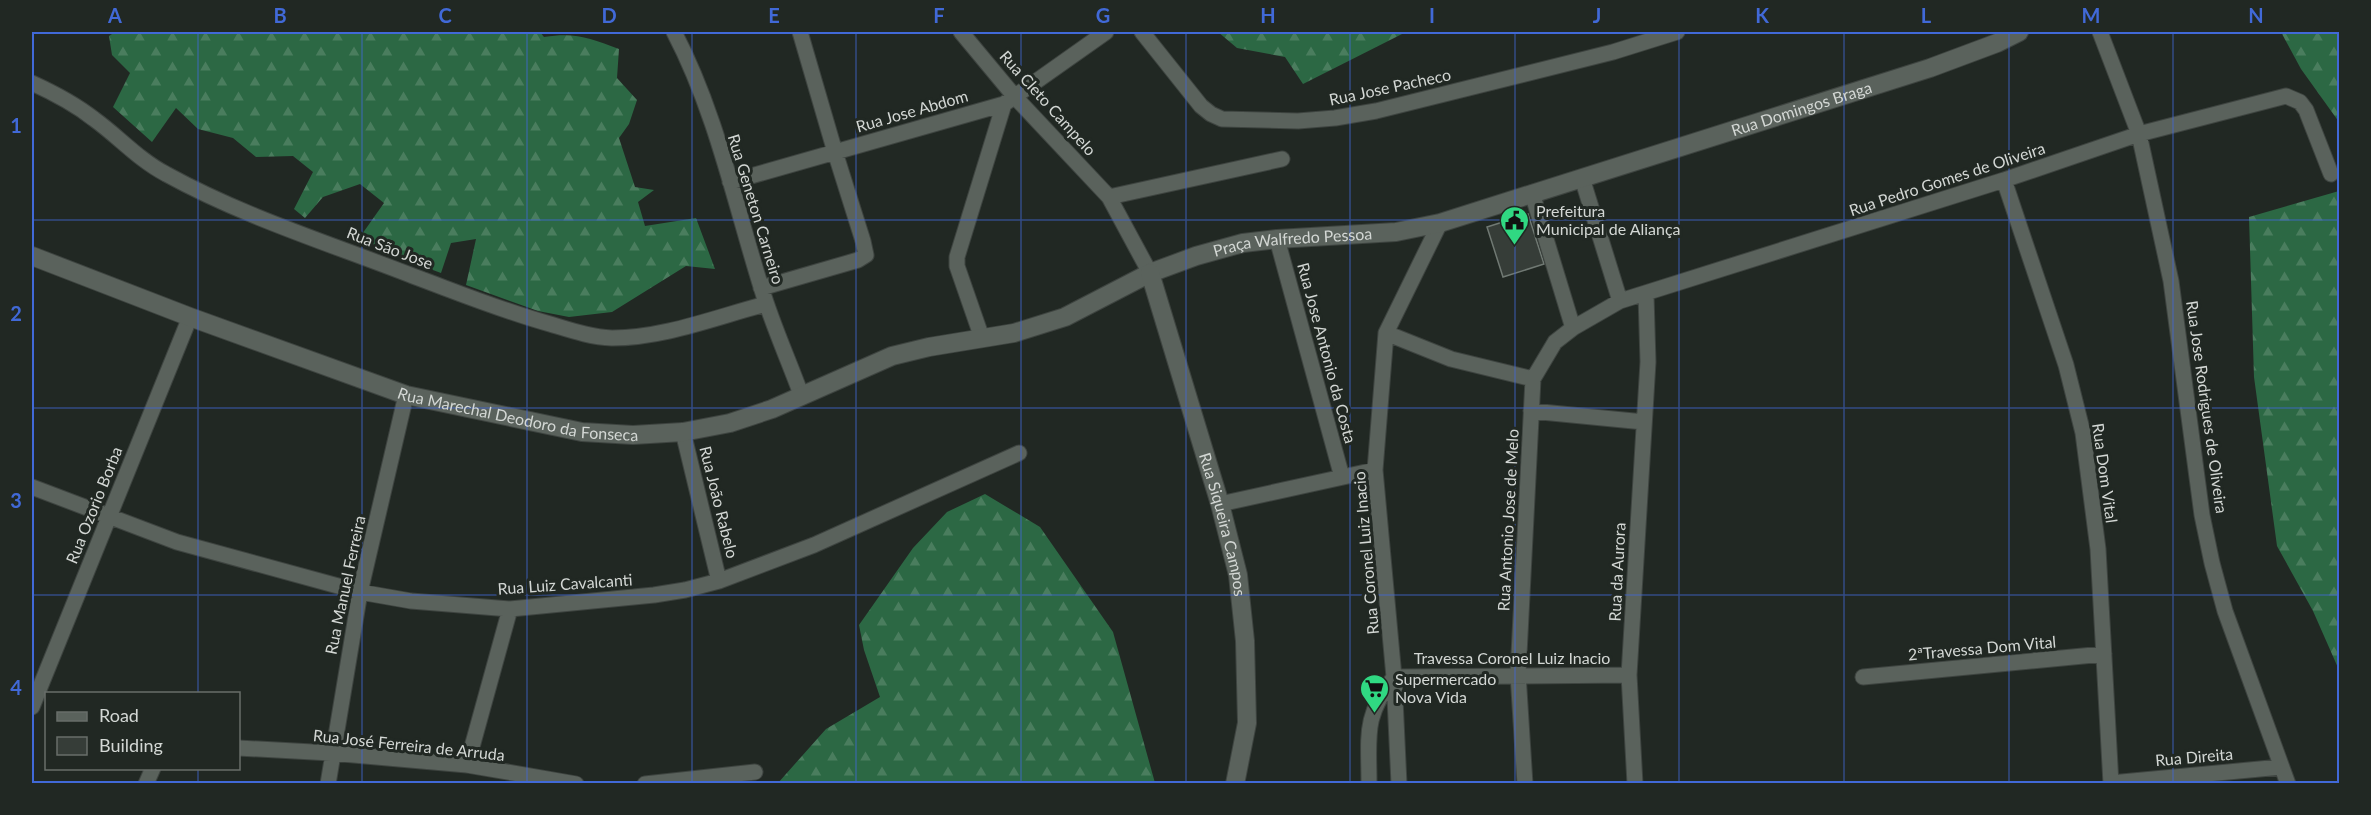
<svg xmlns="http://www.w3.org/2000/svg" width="2371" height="815" font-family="Lato,sans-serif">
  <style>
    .forest { fill: url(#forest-firs) }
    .building { fill: #363d38; stroke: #707973; stroke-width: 1.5 }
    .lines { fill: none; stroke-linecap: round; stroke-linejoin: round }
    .street-casing { stroke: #3e4440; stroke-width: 17 }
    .secondary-casing { stroke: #3e4440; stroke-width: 20 }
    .street { stroke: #5a625c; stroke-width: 15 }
    .secondary { stroke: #5a625c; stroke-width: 18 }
    .grid { fill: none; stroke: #4169d7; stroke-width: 1.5; stroke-opacity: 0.55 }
    .labels { text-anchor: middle; stroke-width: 6; stroke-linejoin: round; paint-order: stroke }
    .street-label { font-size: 16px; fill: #d3d7d4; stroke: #212823 }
    .poi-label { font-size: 16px; fill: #d3d7d4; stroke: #212823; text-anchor: start }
    .neatline { fill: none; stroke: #4169d7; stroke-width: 2 }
    .grid-label { font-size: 20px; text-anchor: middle; font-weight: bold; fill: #4169d7 }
  </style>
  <defs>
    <pattern id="forest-firs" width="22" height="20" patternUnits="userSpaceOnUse" patternTransform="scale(1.5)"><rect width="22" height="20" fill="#2c6844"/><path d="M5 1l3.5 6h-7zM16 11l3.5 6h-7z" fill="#4a7d5e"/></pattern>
  </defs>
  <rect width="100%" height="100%" fill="#212823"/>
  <path class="forest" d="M115 32H540L544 37C576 32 589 38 619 49L617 78 637 100 629 124 619 138 635 187 654 190 638 202 645 226 696 218 715 269 686 266 612 312 569 317 538 311 466 285 476 239 451 243 441 273 390 254 360 237 384 203 360 184 323 197 305 218 294 209 313 172 293 156 256 157 233 138 198 129 176 108 152 142 113 107 130 73 112 55 109 36Z
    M1218 32H1406L1303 84 1285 57 1237 48Z
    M2281 32H2339V122L2301 69Z
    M2339 191H2340L2339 670 2313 611 2277 546 2254 377 2249 217Z
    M985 494 1040 527 1113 632 1155 783H778L826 729 880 697 864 650 859 625 913 548 947 512Z"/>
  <path class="building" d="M1528 214 1544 264 1503 277 1487 227Z"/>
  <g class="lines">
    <defs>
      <path id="street" d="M674 32C716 112 735 204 762 290 773 326 789 361 802 397
        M961 32 1015 97 1109 197 1150 273
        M1142 32 1201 106 1211 114 1222 119 1298 121 1335 118 1376 111 1613 52 1677 32
        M2100 32 2139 134 2171 281 2202 515 2212 563 2225 611 2288 784
        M32 83C54 93 75 104 94 119 119 137 139 160 166 174 244 217 331 244 413 276 459 293 503 311 550 324 570 330 590 337 612 338 664 338 716 317 766 304
        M1582 178 1620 301
        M2004 180 2066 365 2083 433 2098 549 2111 784
        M730 182 1004 104 1106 32
        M1532 193 1573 328
        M1109 197 1282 159
        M1277 239 1342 477
        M761 288 858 260 866 255 863 241 835 152 800 32
        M1386 333 1451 359 1533 379
        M982 338 957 266V257L1004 104
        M1531 411 1644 422
        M683 432 719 581
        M32 487 177 542 360 592 411 601 510 609 654 595 685 590 719 581 814 545 1019 453
        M1220 504 1375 470
        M1863 677 2104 654
        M32 707 190 317
        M238 748 331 753 467 765 576 784
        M467 765 510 609
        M2111 783 2281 767
        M146 784 153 768
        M328 784 360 592 406 395
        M645 784 755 772
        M1369 784C1369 735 1363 717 1394 677L1629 675
        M1399 784 1394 677 1375 470 1386 333 1440 223
        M1525 784 1518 674 1533 379 1555 342 1573 328 1620 301 2004 180 2139 134 2286 96 2300 102 2306 110 2331 174
        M1635 784 1629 675 1648 362 1646 295"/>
      <g id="secondary">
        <path id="s1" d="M32 256 190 317 406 395 582 432 633 435 683 432 730 423 772 409 892 356 929 347 1014 333 1065 317 1150 273 1196 256 1243 243 1277 239 1396 232 1440 223 1930 68 1997 43 2019 32"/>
        <path id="s2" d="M1150 273 1220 504 1238 575 1245 641 1247 723 1235 784"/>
      </g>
    </defs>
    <use href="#street" class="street-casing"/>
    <use href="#secondary" class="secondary-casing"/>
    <use href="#street" class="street"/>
    <use href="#secondary" class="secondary"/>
  </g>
  <path class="grid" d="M198 32V694M362 32V784M527 32V784M692 32V784M856 32V784M1021 32V784M1186 32V784M1350 32V784M1515 32V784M1679 32V784M1844 32V784M2009 32V784M2173 32V784M32 220H2340M32 408H2340M32 595H2340M198 768V784"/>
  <defs>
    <symbol id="civic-pin" viewBox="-11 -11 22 30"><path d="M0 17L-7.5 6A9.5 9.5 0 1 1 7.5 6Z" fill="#30d882" stroke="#212823"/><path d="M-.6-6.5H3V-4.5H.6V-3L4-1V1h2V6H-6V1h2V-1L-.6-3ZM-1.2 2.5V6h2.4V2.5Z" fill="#111"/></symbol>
    <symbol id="supermarket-pin" viewBox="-11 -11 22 30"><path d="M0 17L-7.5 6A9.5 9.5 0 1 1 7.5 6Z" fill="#30d882" stroke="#212823"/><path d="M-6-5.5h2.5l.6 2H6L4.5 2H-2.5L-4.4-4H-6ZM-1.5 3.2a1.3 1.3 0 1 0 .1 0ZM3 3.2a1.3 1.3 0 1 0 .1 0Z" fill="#111"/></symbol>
  </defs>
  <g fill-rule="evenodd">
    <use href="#civic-pin" x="1498" y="204" width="33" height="45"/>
    <use href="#supermarket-pin" x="1358" y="672" width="33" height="45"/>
  </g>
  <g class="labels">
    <g class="street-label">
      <text transform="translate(1390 87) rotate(-12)" y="6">Rua Jose Pacheco</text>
      <text transform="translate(1048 103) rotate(48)" y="6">Rua Cleto Campelo</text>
      <text dy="6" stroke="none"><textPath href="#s1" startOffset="1852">Rua Domingos Braga</textPath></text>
      <text transform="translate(912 111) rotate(-16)" y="6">Rua Jose Abdom</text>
      <text transform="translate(1947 179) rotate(-18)" y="6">Rua Pedro Gomes de Oliveira</text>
      <text transform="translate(756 209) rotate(73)" y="6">Rua Geneton Carneiro</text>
      <text dy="6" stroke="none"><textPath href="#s1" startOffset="1324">Praça Walfredo Pessoa</textPath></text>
      <text transform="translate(390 248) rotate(21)" y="6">Rua São Jose</text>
      <text transform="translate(1327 353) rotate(75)" y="6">Rua Jose Antonio da Costa</text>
      <text transform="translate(2207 407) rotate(82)" y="6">Rua Jose Rodrigues de Oliveira</text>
      <text dy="6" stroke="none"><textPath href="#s1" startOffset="513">Rua Marechal Deodoro da Fonseca</textPath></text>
      <text transform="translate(2105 473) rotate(82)" y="6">Rua Dom Vital</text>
      <text transform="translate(719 502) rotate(76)" y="6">Rua João Rabelo</text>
      <text transform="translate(94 505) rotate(-68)" y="6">Rua Ozorio Borba</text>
      <text transform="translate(1508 520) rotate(-87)" y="6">Rua Antonio Jose de Melo</text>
      <text dy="6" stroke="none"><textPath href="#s2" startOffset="262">Rua Siqueira Campos</textPath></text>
      <text transform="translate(1366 553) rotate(-95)" y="6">Rua Coronel Luiz Inacio</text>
      <text transform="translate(1617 572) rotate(-87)" y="6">Rua da Aurora</text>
      <text transform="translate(565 584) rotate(-4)" y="6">Rua Luiz Cavalcanti</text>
      <text transform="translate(345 585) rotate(-78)" y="6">Rua Manuel Ferreira</text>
      <text transform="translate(1982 648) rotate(-5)" y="6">2ªTravessa Dom Vital</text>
      <text x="1512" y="664">Travessa Coronel Luiz Inacio</text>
      <text transform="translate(409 745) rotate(6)" y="6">Rua José Ferreira de Arruda</text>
      <text transform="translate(2194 757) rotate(-5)" y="6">Rua Direita</text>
    </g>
    <g class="poi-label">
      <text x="1536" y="217">Prefeitura<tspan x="1536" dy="18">Municipal de Aliança</tspan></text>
      <text x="1395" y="685">Supermercado<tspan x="1395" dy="18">Nova Vida</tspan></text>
    </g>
  </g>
  <rect width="2371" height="815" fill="none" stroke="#212823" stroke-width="66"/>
  <rect x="45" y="692" width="195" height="78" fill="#212823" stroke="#686e6a" stroke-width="1.5"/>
  <rect x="57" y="712" width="30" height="9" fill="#5a625c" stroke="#686e6a" stroke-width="1.5"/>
  <text x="99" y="722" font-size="18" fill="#d3d7d4">Road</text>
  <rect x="57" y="737" width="30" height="18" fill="#363d38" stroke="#686e6a" stroke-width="1.5"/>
  <text x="99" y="752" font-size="18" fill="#d3d7d4">Building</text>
  <rect x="33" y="33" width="2305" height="749" class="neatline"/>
  <g class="grid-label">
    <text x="115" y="23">A</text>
    <text x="280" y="23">B</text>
    <text x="445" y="23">C</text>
    <text x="609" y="23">D</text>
    <text x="774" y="23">E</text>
    <text x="939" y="23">F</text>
    <text x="1103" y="23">G</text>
    <text x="1268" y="23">H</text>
    <text x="1432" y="23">I</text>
    <text x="1597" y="23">J</text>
    <text x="1762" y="23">K</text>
    <text x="1926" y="23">L</text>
    <text x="2091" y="23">M</text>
    <text x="2256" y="23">N</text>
    <text x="16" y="133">1</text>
    <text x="16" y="321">2</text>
    <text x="16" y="508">3</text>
    <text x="16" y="695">4</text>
  </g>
</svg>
